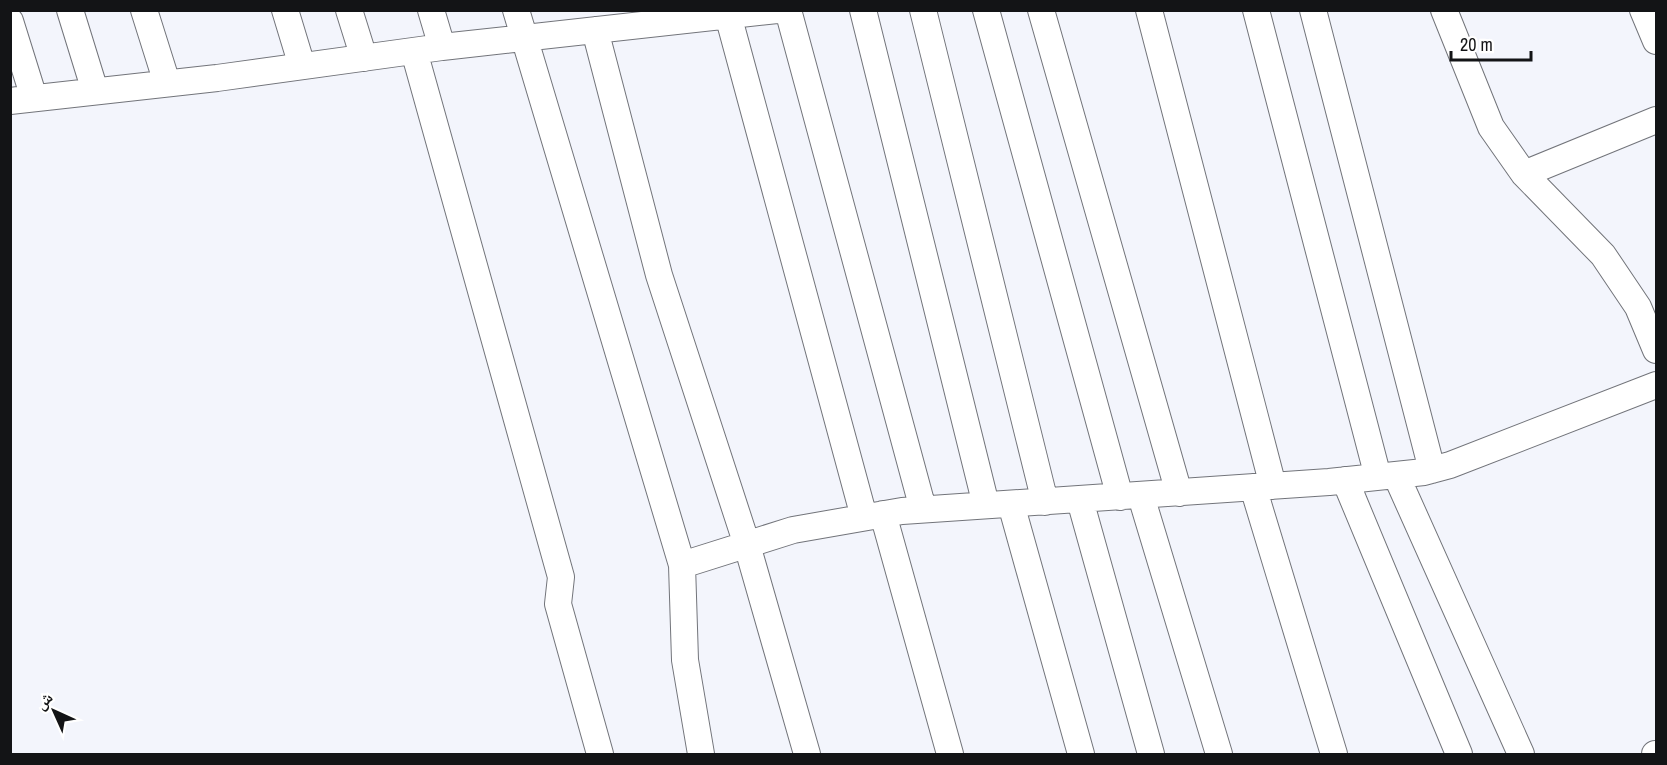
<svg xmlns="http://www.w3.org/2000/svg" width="1667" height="765" font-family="'Archivo Narrow','Noto Naskh Arabic',sans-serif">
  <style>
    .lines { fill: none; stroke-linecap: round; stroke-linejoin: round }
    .street-casing { stroke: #72747a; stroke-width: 28 }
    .street { stroke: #fff; stroke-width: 26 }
  </style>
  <rect width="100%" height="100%" fill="#f3f5fc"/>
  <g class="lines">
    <defs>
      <path id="street" d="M70 10 95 91
        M144 10 167 83
        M285 10 302 66
        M349 10 364 58
        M431 10 442 47
        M516 10 682 565 685 660 701 754
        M788 10 923 509
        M863 10 986 505
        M923 10 1045 502
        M986 10 1120 497
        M1041 10 1179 493
        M1149 10 1273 486
        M1256 10 1378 477
        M1313 10 1432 470
        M1444 10 1491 127 1524 174 1603 255 1638 307 1656 350
        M1643 10 1656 41
        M728 15 864 517
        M10 21 34 98
        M595 30 659 275 747 545 807 754
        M414 51 561 577 558 604 600 754
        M10 101 217 78 442 47 777 10
        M1524 174 1656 120
        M1396 475 1521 754
        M1345 480 1459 754
        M1253 487 1334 754
        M1141 496 1219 754
        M1080 500 1151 754
        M1011 504 1081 754
        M883 514 950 754
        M682 565 793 530 902 511 1329 482 1424 472 1450 465 1656 385
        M1655 754H1656"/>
    </defs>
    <use href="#street" class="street-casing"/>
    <use href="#street" class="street"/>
  </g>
  <rect width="1667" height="765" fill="none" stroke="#131416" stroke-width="24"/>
  <g transform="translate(54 711) rotate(315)" stroke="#ffffff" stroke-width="4.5" paint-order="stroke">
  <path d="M0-4.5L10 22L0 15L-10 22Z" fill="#131416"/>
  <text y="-9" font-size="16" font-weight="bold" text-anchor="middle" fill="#131416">ش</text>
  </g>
  <path d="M1451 51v9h80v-9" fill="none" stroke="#131416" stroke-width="3"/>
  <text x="1460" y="51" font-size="18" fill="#131416" stroke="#ffffff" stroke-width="4.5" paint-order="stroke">20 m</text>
</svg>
